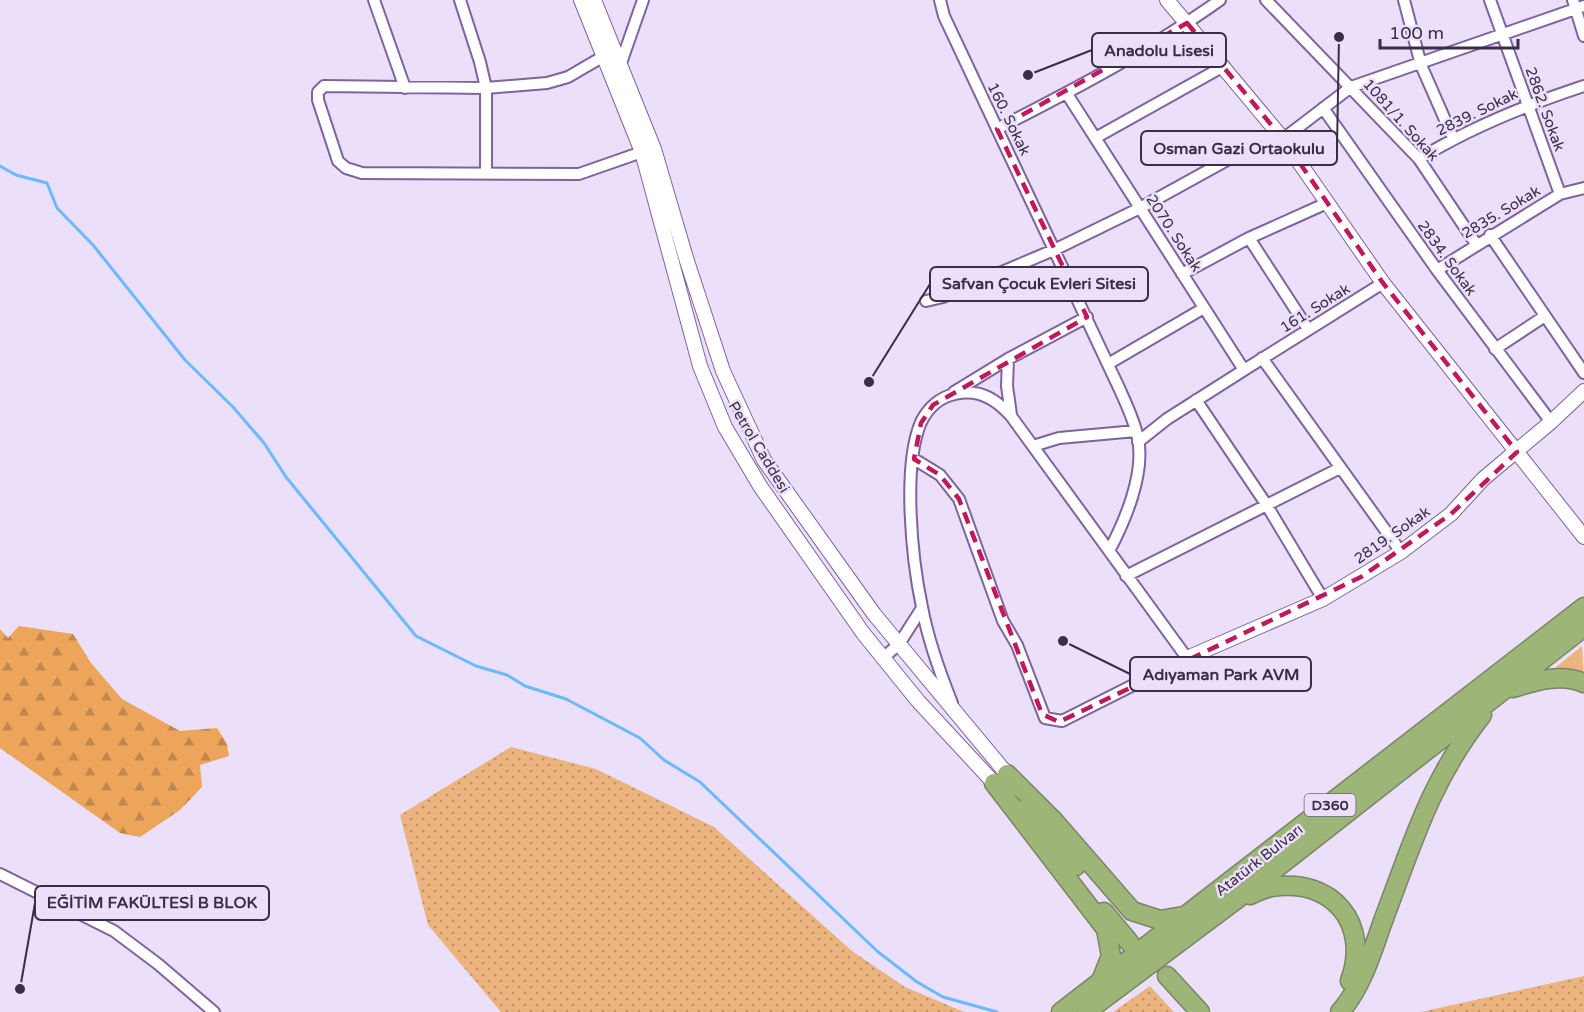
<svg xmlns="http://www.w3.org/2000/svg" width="1584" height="1012" font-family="'Varela Round',sans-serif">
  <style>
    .grass { fill: #ebb37d }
    .forest { fill: url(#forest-firs) }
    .park { fill: url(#park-dots) }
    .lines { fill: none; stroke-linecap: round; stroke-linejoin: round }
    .stream { stroke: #6abafc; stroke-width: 3 }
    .street-casing { stroke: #7f639f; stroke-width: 14 }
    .secondary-casing { stroke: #7f639f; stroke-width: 16 }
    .highway-casing { stroke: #7a8566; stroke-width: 21 }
    .street { stroke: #fff; stroke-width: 10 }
    .secondary { stroke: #fff; stroke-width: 14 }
    .highway { stroke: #9db576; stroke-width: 18 }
    .marked { fill: none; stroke: #c2185b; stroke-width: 4.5; stroke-dasharray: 12 8; stroke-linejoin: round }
    .labels { text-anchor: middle; stroke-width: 5; stroke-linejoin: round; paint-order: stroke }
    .shield { fill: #ebdffa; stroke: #6e627d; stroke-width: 1.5 }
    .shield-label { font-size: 14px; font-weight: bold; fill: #392d47 }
    .street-label { font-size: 15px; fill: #392d47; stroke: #ebdffa }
    .leader { fill: none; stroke: #392d47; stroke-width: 2 }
    .callout-dot { fill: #392d47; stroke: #ebdffa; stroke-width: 2 }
    .callout { fill: #ebdffa; stroke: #392d47; stroke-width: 2 }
    .callout-label { font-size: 16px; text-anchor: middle; font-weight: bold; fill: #392d47 }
  </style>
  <defs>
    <pattern id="forest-firs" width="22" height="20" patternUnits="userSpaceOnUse" patternTransform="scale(1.5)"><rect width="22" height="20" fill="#eda55b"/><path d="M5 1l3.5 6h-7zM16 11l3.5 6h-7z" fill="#c1874d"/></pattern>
    <pattern id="park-dots" width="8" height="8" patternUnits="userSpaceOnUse" patternTransform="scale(1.5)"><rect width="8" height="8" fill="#ebb37d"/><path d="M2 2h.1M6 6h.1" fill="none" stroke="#bf9268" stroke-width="1.8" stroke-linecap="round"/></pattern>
  </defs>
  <rect width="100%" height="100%" fill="#ebdffa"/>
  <path class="grass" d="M1582 646 1584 676 1550 672Z"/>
  <path class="forest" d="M19 626 73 634 91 663 122 699 180 731 217 728 227 744 229 756 200 765 202 787 180 810 140 837 120 833 0 748V629L8 638Z"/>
  <path class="park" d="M511 747 596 769 714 827 852 951 905 987 964 1012H501L428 925 400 815Z
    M1584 976V1012H1421Z
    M1150 986 1174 1012H1113Z"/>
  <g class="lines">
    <path class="stream" d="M0 166 16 175 47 183 57 208 93 245 185 360 233 407 264 443 286 477 416 636 476 666 507 675 525 686 566 699 640 738 664 760 700 782 877 951 917 982 943 997 997 1012"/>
    <defs>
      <path id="street" d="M374 0 405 88
        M460 0 480 62 486 88V173
        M940 0 944 16 1120 390C1127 406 1135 422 1138 439 1145 474 1125 521 1109 551
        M1266 0 1419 159 1476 244
        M1404 0 1421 65 1453 138
        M1490 0 1560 194
        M1573 0 1584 36
        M604 56 568 77 547 83 486 88 324 86 318 92V100L338 161 346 168 362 173 579 174 642 152
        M621 63 643 0
        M1067 94 1244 370 1383 283
        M1323 108 1437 270 1551 422
        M997 129C1073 90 1150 50 1220 0
        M1097 137 1224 66
        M1283 139 1351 87 1584 6
        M1419 159C1471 127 1526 105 1584 86
        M1490 235 1584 373
        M1249 238 1308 329
        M1437 270 1560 194 1584 188
        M1182 274 1249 238 1327 203
        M926 301 943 297 1056 249 1140 208 1278 132
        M1495 349 1545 316
        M1262 358 1401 552
        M1008 359 1007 386 1011 415
        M1108 364 1204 308
        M954 392 1008 359 1087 317
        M1196 400 1266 504 1323 599
        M1138 442 1167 419 1244 370
        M1033 446 1059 438 1136 431
        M914 459 940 475 959 499 1003 621 1017 645 1045 718 1062 721 1187 658 1011 416C997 400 978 388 955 394 940 397 928 408 921 422 902 466 912 560 922 607 928 640 940 673 952 703
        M1126 576 1340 468
        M883 658 899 644 922 608
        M0 874 114 931 158 964 214 1012"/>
      <path id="secondary" d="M581 0 642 152 700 366 725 427 760 486 863 633 918 701 994 783
        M594 0 654 149 686 258 723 371 764 460 874 614 1007 774
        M1167 0 1283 139 1383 283 1584 537
        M1187 658 1323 599 1401 552 1451 514 1483 479 1551 422 1584 391"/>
      <path id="highway" d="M1513 688C1535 681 1561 673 1584 683
        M1007 774 1053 820 1132 911 1160 920 1183 916
        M994 783 1106 929 1111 956 1101 981
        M1028 806 1042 828 1076 866
        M1250 895C1257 892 1264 888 1272 887 1332 877 1371 924 1350 981
        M1104 912 1129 942
        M1167 976 1200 1012
        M1061 1012 1584 607
        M1086 1012 1237 899 1584 627
        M1340 1012C1362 987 1372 952 1383 921 1412 845 1430 781 1482 715"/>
    </defs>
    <use href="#street" class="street-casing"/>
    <use href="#secondary" class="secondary-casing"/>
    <use href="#highway" class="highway-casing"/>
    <use href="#street" class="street"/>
    <use href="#secondary" class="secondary"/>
    <use href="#highway" class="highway"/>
  </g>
  <path class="marked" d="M1187 23 1283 139 1383 283 1517 452 1451 514 1361 577 1059 722 1042 714 959 499 940 475 914 459 921 423 933 405 1087 317 997 129Z"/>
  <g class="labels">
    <rect class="shield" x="1304.5" y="794" width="51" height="22" rx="4.5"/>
    <g class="shield-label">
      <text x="1330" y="810">D360</text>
    </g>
    <g class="street-label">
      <text transform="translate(1545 109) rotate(70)" y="5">2862. Sokak</text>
      <text transform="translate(1477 112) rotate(-26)" y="5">2839. Sokak</text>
      <text transform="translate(1009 119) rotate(64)" y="5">160. Sokak</text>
      <text transform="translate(1401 120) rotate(48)" y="5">1081/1. Sokak</text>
      <text transform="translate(1501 212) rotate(-31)" y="5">2835. Sokak</text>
      <text transform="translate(1174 233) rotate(57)" y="5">2070. Sokak</text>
      <text transform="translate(1447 258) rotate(54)" y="5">2834. Sokak</text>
      <text transform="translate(1315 308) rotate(-32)" y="5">161. Sokak</text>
      <text transform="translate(759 447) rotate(59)" y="5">Petrol Caddesi</text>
      <text transform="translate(1392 535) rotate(-35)" y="5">2819. Sokak</text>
      <text transform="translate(1259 860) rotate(-38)" y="5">Atatürk Bulvarı</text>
    </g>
  </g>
  <path class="leader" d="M1028 75L1092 50M1339 37L1337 148M869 382L930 284M1063 641L1130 674M20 989L35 903"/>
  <g class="callout-dot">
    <circle cx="1028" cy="75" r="6"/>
    <circle cx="1339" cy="37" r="6"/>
    <circle cx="869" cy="382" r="6"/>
    <circle cx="1063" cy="641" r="6"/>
    <circle cx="20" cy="989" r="6"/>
  </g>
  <g class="callout">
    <rect x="1092" y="33" width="134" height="34" rx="6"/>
    <rect x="1141" y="131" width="196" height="34" rx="6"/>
    <rect x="930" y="267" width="218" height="34" rx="6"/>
    <rect x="1130" y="657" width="181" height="34" rx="6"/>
    <rect x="35" y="886" width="234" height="34" rx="6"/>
  </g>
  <g class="callout-label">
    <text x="1159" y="56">Anadolu Lisesi</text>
    <text x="1239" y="154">Osman Gazi Ortaokulu</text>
    <text x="1039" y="289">Safvan Çocuk Evleri Sitesi</text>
    <text x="1221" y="680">Adıyaman Park AVM</text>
    <text x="152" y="908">EĞİTİM FAKÜLTESİ B BLOK</text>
  </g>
  <path d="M1380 39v9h138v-9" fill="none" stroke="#392d47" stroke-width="3"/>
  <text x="1389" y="39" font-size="18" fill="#392d47" stroke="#ebdffa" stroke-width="4.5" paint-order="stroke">100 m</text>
</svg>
